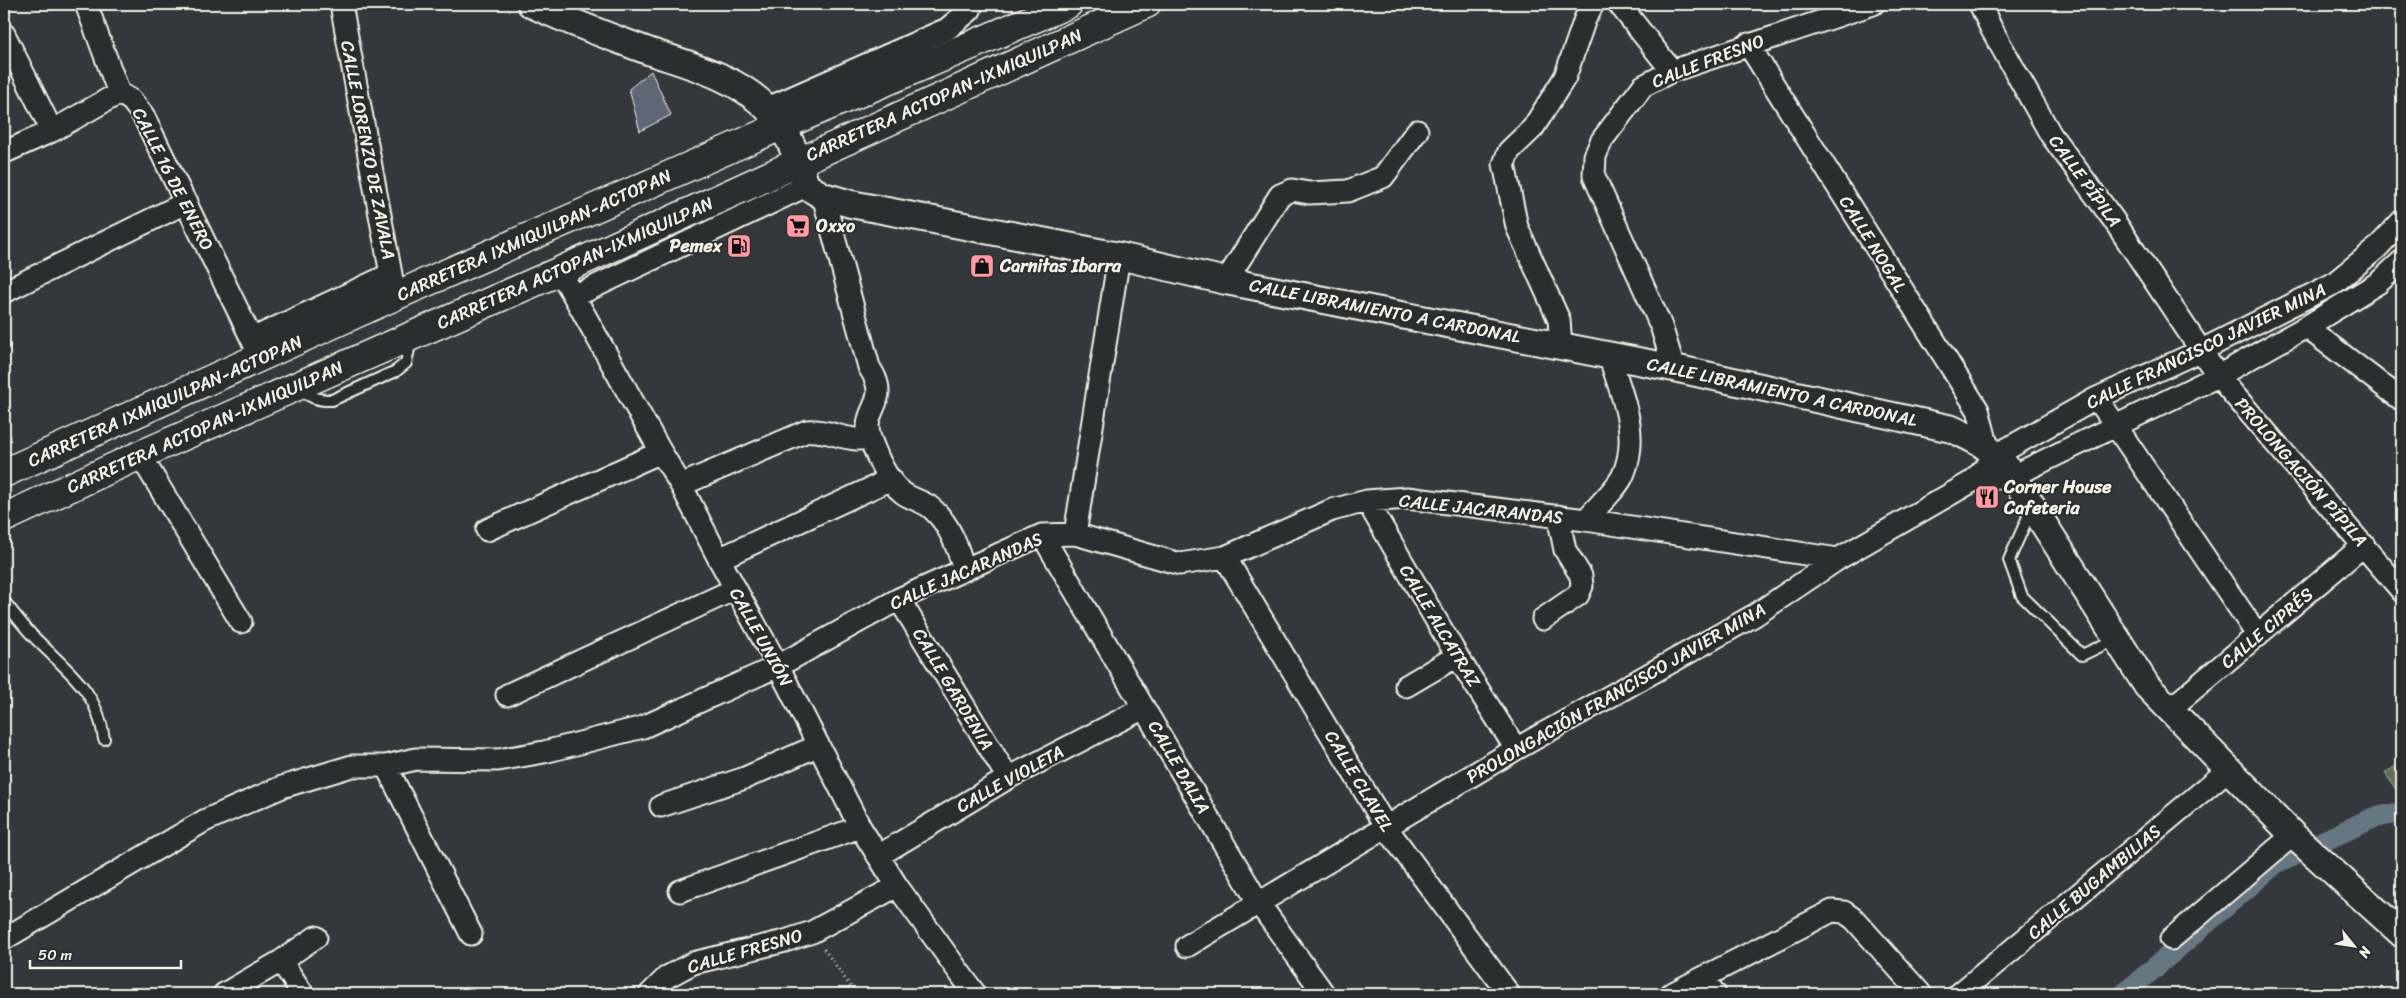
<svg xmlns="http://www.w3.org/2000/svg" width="2406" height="998" font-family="Sriracha,sans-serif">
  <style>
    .green { fill: #5e6e56; stroke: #a9b09f }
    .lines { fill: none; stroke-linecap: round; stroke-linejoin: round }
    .canal { stroke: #657783; stroke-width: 21 }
    .building { fill: #5e6674; stroke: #f4f1e8 }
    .service-casing { stroke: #f4f1e8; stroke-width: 14 }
    .minor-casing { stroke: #f4f1e8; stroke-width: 25 }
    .tertiary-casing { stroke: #f4f1e8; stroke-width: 30 }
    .primary-casing { stroke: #f4f1e8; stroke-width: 31 }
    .path { stroke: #f4f1e8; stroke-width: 3; stroke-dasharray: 1 4; stroke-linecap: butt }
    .service { stroke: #2a2d2e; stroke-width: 10 }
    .minor { stroke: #2a2d2e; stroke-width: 21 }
    .tertiary { stroke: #2a2d2e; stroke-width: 26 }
    .primary { stroke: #2a2d2e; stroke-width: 28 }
    .labels { text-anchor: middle; stroke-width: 4; stroke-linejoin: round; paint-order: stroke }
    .street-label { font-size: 18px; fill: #f4f1e8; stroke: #2a2d2e }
    .poi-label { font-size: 18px; font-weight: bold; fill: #f4f1e8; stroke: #2a2d2e; text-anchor: start }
  </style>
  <rect width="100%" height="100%" fill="#34383c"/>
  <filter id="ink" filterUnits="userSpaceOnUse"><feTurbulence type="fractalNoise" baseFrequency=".02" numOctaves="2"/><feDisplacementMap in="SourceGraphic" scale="10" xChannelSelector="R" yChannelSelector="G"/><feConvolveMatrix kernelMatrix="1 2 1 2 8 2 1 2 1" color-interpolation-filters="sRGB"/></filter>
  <g filter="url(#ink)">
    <path class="green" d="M2402 762V798L2385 773Z"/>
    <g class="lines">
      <path class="canal" d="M2124 994 2276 863 2373 818 2402 812"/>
    </g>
    <path class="building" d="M651 71 671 115 640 131 629 89Z"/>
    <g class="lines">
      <defs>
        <path id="service" d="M297 388C309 396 317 401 332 400L396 371 406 363 411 340
          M2031 510 2009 560 2022 596 2082 655 2116 639
          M4 601C15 615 26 630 39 642 71 674 98 692 104 739"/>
        <path id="minor" d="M86 4 119 93 131 100 143 115 261 358
          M341 4 395 296
          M1619 4 1672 71
          M1980 4 1991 28 2051 135 2113 219 2218 376 2402 591
          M4 34 52 131
          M1748 44 1978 410 1988 448
          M768 108 947 29 970 10 972 4
          M5 152 52 131 119 93
          M823 196 869 367C894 404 858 408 871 441 878 459 887 481 903 493 911 499 922 501 930 507 949 522 958 547 964 570
          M560 271 661 452 681 485 719 559 778 666 860 827 897 886 975 994
          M1226 281 1280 195 1292 190 1309 193 1348 191 1383 177 1417 131
          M4 292 187 202
          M575 296 806 186
          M2306 327 2402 400
          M252 339 391 274
          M1561 345 1559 320 1517 227 1504 164 1509 151 1533 128 1565 77 1585 19 1593 4
          M1674 368 1661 326 1594 176 1595 156 1602 140 1643 86 1672 71 1873 4
          M2097 398 2258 636
          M140 455 241 622
          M1973 481 2013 476 2218 376 2306 327 2378 283 2402 261
          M681 485 807 431C830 429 847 443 870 438
          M1367 501 1457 656 1516 749
          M1586 520C1596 507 1617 489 1623 475 1641 434 1621 394 1609 355
          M487 530 661 452
          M1075 534 1119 256
          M1042 535 1258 902 1324 994
          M1225 557 1386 827 1509 994
          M719 559 891 479
          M899 599 1008 778
          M1543 619 1578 595 1582 586 1581 576 1565 550 1558 516
          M1406 686 1457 656
          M507 695 735 589
          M2169 710 2364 545
          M386 766 471 934
          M661 806 745 778 817 746
          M878 856 1008 778 1144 708
          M680 891 860 827
          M4 939 204 821 282 787 352 766H386L416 759 498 760 544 752 643 727 778 666 899 599 1042 535 1075 534 1180 564 1225 557 1332 510 1367 501 1407 498 1586 520 1838 559
          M2171 939 2293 835
          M1187 946 1516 749 1755 615 1838 559 1973 481 1998 454 2097 398 2202 350 2333 284 2377 248 2402 221
          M281 961 303 994
          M1703 978 1715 994
          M224 994 281 961 316 937
          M650 994 667 977 693 963 785 941 812 932 897 886
          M1671 994 1832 911 1844 912 1854 919 1921 994
          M1959 994 2229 769"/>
        <path id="tertiary" d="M531 4C569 22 608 36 648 51 689 65 735 76 767 108 788 128 798 159 806 186L823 196 851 204 1119 256 1226 281 1674 368 1952 429C1982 443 1993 448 2013 476L2147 686 2293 835 2402 934"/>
        <path id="primary" d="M4 473 395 296 781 126 1068 4
          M4 518 140 455 560 271 1146 4"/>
      </defs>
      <use href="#service" class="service-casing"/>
      <use href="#minor" class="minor-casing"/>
      <use href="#tertiary" class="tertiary-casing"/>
      <use href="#primary" class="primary-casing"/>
      <path class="path" d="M824 949 856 994"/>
      <use href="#service" class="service"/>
      <use href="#minor" class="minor"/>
      <use href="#tertiary" class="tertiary"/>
      <use href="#primary" class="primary"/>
    </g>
  </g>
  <defs>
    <symbol id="supermarket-square" viewBox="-11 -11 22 22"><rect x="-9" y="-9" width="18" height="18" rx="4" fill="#ff9aa2" stroke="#2a2d2e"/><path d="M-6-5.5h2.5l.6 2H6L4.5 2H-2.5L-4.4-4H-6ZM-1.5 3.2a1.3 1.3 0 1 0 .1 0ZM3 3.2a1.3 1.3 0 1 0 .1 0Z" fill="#111"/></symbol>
    <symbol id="fuel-square" viewBox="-11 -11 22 22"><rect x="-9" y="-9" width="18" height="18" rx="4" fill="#ff9aa2" stroke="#2a2d2e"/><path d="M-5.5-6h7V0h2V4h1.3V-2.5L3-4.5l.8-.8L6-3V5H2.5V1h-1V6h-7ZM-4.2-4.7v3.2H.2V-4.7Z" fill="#111"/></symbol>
    <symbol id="shop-square" viewBox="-11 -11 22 22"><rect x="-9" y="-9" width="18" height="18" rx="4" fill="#ff9aa2" stroke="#2a2d2e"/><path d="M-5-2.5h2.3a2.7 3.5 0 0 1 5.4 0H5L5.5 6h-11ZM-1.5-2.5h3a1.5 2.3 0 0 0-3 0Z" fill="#111"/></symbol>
    <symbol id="restaurant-square" viewBox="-11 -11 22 22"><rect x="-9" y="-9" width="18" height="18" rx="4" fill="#ff9aa2" stroke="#2a2d2e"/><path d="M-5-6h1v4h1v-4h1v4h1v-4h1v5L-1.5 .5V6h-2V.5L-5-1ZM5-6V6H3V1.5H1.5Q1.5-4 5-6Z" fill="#111"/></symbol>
  </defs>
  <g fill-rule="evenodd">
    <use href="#supermarket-square" x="784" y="212" width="28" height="28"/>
    <use href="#fuel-square" x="725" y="232" width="28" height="28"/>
    <use href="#shop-square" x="968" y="252" width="28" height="28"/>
    <use href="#restaurant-square" x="1973" y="483" width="28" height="28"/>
  </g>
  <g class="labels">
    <g class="street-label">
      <text transform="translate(1708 61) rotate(-21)" y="6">CALLE FRESNO</text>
      <text transform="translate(944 95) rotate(-24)" y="6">CARRETERA ACTOPAN-IXMIQUILPAN</text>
      <text transform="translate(368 150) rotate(79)" y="6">CALLE LORENZO DE ZAVALA</text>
      <text transform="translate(173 179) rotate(63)" y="6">CALLE 16 DE ENERO</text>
      <text transform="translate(2085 181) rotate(54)" y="6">CALLE PÍPILA</text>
      <text transform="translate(534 235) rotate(-24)" y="6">CARRETERA IXMIQUILPAN-ACTOPAN</text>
      <text transform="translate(1873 244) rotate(58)" y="6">CALLE NOGAL</text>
      <text transform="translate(575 263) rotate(-24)" y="6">CARRETERA ACTOPAN-IXMIQUILPAN</text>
      <text transform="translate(1385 311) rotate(11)" y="6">CALLE LIBRAMIENTO A CARDONAL</text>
      <text transform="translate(2206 346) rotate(-26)" y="6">CALLE FRANCISCO JAVIER MINA</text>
      <text transform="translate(1782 392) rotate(12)" y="6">CALLE LIBRAMIENTO A CARDONAL</text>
      <text transform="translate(165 401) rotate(-24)" y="6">CARRETERA IXMIQUILPAN-ACTOPAN</text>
      <text transform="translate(205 427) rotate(-24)" y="6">CARRETERA ACTOPAN-IXMIQUILPAN</text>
      <text transform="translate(2301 472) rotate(49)" y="6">PROLONGACIÓN PÍPILA</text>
      <text transform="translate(1481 509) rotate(6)" y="6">CALLE JACARANDAS</text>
      <text transform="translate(966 571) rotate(-24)" y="6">CALLE JACARANDAS</text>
      <text transform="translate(1440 626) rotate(59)" y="6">CALLE ALCATRAZ</text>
      <text transform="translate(2267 628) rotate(-40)" y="6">CALLE CIPRÉS</text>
      <text transform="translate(761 637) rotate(61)" y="6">CALLE UNIÓN</text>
      <text transform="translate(953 689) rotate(59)" y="6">CALLE GARDENIA</text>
      <text transform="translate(1616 693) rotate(-30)" y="6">PROLONGACIÓN FRANCISCO JAVIER MINA</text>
      <text transform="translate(1179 767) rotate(60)" y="6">CALLE DALIA</text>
      <text transform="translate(1010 779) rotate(-29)" y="6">CALLE VIOLETA</text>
      <text transform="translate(1359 781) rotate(59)" y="6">CALLE CLAVEL</text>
      <text transform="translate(2094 882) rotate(-40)" y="6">CALLE BUGAMBILIAS</text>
      <text transform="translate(745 951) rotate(-16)" y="6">CALLE FRESNO</text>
    </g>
    <g class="poi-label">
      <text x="816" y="232">Oxxo</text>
      <text x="722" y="252" text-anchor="end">Pemex</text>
      <text x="1000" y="272">Carnitas Ibarra</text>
      <text x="2004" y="493">Corner House<tspan x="2004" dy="21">Cafeteria</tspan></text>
    </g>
  </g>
  <rect width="2406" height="998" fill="none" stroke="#2a2d2e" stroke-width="20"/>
  <rect x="10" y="10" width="2386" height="978" fill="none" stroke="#f4f1e8" stroke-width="2" filter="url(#ink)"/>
  <g transform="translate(2354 946) rotate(120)" stroke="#2a2d2e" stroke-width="4" paint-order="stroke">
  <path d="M0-4L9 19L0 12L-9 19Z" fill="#f4f1e8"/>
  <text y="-8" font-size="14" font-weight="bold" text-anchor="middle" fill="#f4f1e8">N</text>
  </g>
  <path d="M30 960v8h151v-8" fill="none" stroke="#f4f1e8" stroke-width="2.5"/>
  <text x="38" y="960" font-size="15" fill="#f4f1e8" stroke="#2a2d2e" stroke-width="4" paint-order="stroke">50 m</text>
</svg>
